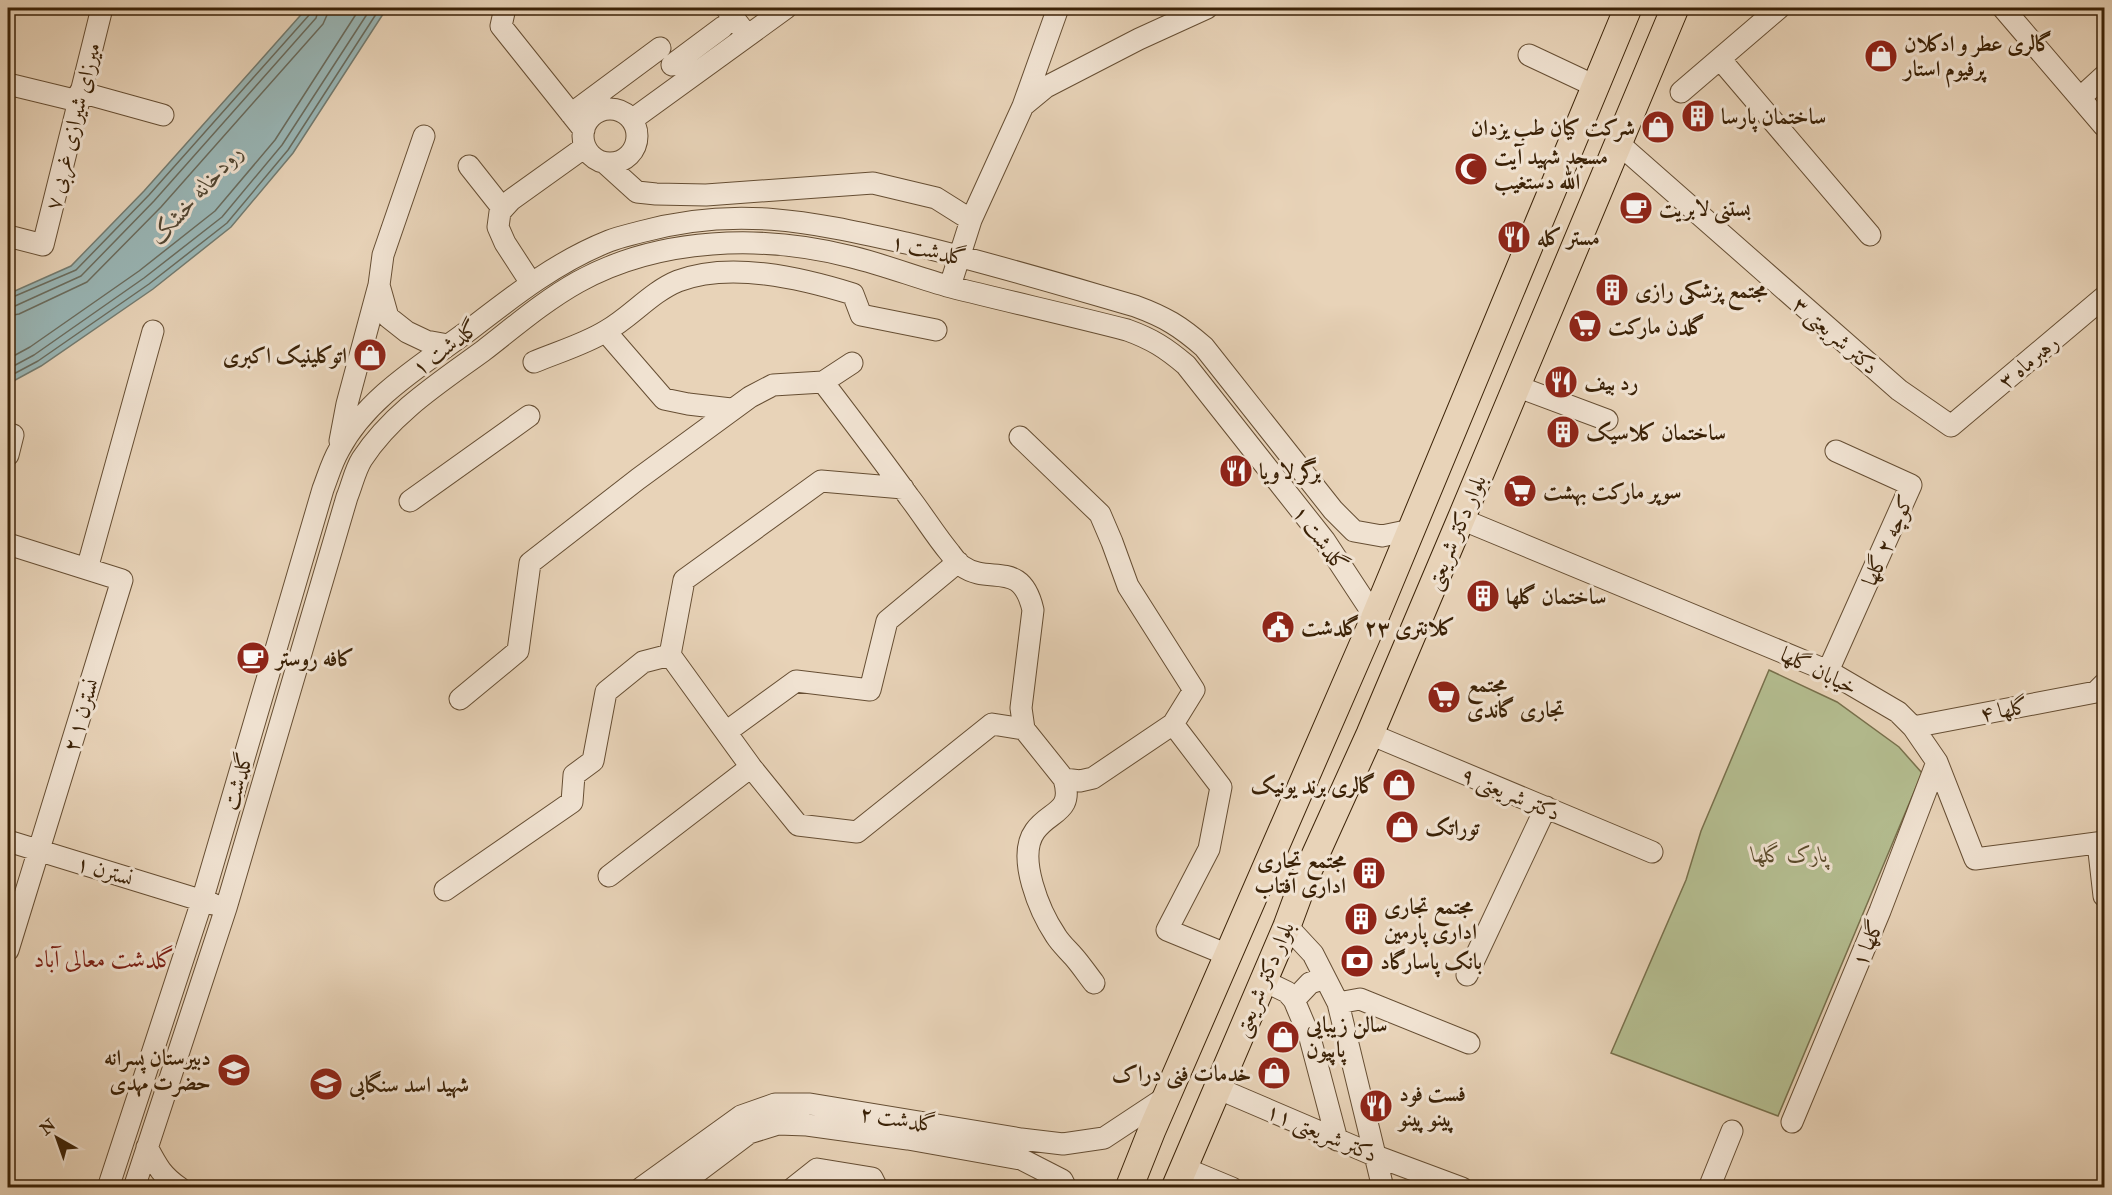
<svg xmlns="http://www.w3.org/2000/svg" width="2112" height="1195" font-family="'IM FELL Double Pica',Amiri,serif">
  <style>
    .green { fill: #b4bd90; stroke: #78704c; stroke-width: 1.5 }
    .water { fill: #99b6b6; stroke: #737b70; stroke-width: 1.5 }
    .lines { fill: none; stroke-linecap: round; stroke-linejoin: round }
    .shore { stroke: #6a6c5e; stroke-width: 1.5 }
    .minor-casing { stroke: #664e33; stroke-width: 23 }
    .major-casing { stroke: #3b2207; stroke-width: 29 }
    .minor { stroke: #f0e2d1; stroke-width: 21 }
    .major { stroke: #e8d3b8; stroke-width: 27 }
    .labels { text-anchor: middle; stroke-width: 6; stroke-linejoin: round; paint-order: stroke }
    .poi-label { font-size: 22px; font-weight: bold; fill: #3b2207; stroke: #f0e2d1; text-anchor: start }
    .street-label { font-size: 22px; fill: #3b2207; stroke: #f0e2d1 }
    .park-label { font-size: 22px; font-style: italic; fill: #594929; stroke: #f0e2d1 }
    .water-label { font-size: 24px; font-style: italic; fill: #524733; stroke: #f0e2d1 }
    .neighbourhood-label { font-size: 24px; fill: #7a1f14; stroke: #f0e2d1 }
  </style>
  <rect width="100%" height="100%" fill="#e8d3b8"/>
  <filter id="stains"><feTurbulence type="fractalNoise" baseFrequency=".00333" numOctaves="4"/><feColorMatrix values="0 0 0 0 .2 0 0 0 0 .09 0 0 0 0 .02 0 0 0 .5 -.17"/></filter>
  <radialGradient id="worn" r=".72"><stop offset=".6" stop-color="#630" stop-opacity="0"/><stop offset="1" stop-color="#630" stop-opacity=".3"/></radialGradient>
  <path class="green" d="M1769 670 1837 702 1899 747 1922 773 1778 1116 1611 1053 1686 880 1701 831Z"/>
  <path class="water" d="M307 8H387L293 153 231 227 153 289 41 366 8 384V294L71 266 144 191Z"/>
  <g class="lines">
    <path class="shore" d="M8 299 76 270 149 195 310 14 311 8
      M8 307 15 306 81 276 154 201 316 18 319 8
      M8 316 19 314 87 282 161 207 323 24 327 15 328 8
      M8 359 30 347 139 271 215 211 275 140 360 8
      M8 369 34 355 144 278 222 217 282 145 371 8
      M8 377 38 361 149 284 227 223 288 150 380 8"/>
    <defs>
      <path id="minor" d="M505 8 501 26 584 130
        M726 8 747 35
        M2003 8 2104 126
        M1529 55 1595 86
        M1720 59 1870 235
        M672 65 723 27
        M8 84 78 101
        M80 92 163 115
        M1681 92 1779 8
        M2080 98 2104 76
        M1023 106 1058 8
        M583 136a27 27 0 1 1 54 0a27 27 0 1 1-54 0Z
        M571 114 660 48
        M633 119 786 8
        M424 136 383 255 379 285 388 317 407 332 426 341 448 345
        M1618 143 1899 390 1951 426 2104 297
        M605 163 637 192 656 194 706 195 873 183 936 198 971 220
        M469 166 503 209
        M8 236 43 245 102 8
        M531 283 505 243 498 227 500 212 511 200 585 147
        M950 286 971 220 1023 106 1046 87 1139 39 1207 8
        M606 332 664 399 688 404 731 409
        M534 362C558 352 585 344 606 331 631 317 651 292 678 281 730 261 801 278 853 294L861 315 936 330
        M823 382 852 363
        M1516 386 1607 420
        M1020 437 1100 514 1112 542 1128 586 1194 690 1173 724 1221 787 1209 849 1167 930 1228 955
        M340 441 347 404 379 285
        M8 455 13 435
        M903 488 821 481 684 580 670 655 751 767 798 825 857 832 992 724 1024 729
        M410 501 529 416
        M1461 519 1828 671 1898 712 1913 727 1937 762 1975 859 2104 842
        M8 544 122 580 8 950
        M87 569 153 331
        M1828 671 1911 485 1836 451
        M460 699 518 651 530 563 638 479 750 397 773 385 823 382C852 420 881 458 909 497 923 515 935 535 950 553 953 557 957 563 962 566 990 586 1021 558 1033 610L1021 708 1024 729 1064 779 1080 781 1093 778 1173 724
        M1913 727 2096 692 2104 684
        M726 732 796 681 870 690 887 621 958 562
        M1370 734 1652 852
        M1064 779C1074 813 1050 810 1035 831 1016 857 1040 912 1056 936 1061 944 1068 950 1074 957 1081 965 1087 974 1094 983
        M8 841 213 904
        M2098 843 2104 896
        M609 876 751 767
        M445 890 572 802 574 775 593 761 606 692 643 662 670 655
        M1287 926 1313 954 1338 1003 1383 1188
        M1467 975 1546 807
        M1325 978 1310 983 1294 1000 1310 1038 1337 1140
        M1262 980 1287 992 1294 1000
        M1338 1003 1360 999 1469 1043
        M1217 1088 1376 1156 1462 1188
        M1792 1122 1880 911 1937 762
        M147 1147C157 1166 162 1176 180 1188
        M1184 1168 1232 1188
        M108 1188 202 901 323 489C328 476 332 462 339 450 366 398 422 365 468 331 512 297 556 262 609 241 619 237 629 235 640 232 737 205 811 222 906 243 983 261 1059 284 1135 306 1165 317 1180 326 1204 347L1333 510 1354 531 1382 536 1411 530
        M134 1188 226 908 347 497C352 485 355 470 362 459 392 413 439 383 483 351 514 327 544 301 578 282 659 237 763 234 852 257 885 265 918 278 951 287 1010 302 1069 315 1127 330 1152 339 1166 348 1186 365L1325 541 1375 617
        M641 1188 741 1116 775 1104H810L1021 1139 1063 1144 1104 1138 1166 1097
        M676 1188 749 1133 778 1124 807 1125 908 1139 1021 1159 1062 1180 1066 1188
        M793 1188 817 1169 872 1178 877 1188
        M1709 1188 1732 1131"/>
      <path id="major" d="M1129 1188 1152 1130 1375 617 1628 8
        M1175 1188 1287 926 1304 880 1370 734 1461 519 1675 8"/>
    </defs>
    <use href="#minor" class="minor-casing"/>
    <use href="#major" class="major-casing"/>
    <use href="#minor" class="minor"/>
    <use href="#major" class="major"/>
  </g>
  <defs>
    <symbol id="shop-disc" viewBox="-11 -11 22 22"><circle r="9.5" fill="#8f2418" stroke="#f0e2d1"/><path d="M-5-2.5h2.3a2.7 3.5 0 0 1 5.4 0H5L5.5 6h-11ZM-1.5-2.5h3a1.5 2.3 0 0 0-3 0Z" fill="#fff"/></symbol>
    <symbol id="building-disc" viewBox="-11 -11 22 22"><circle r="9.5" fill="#8f2418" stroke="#f0e2d1"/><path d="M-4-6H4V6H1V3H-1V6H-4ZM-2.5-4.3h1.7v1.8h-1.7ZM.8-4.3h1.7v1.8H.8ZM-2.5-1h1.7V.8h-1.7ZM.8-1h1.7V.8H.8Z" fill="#fff"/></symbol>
    <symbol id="mosque-disc" viewBox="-11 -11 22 22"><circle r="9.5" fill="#8f2418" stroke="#f0e2d1"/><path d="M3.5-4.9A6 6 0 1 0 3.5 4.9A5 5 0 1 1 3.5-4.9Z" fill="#fff"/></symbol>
    <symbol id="cafe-disc" viewBox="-11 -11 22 22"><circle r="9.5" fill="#8f2418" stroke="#f0e2d1"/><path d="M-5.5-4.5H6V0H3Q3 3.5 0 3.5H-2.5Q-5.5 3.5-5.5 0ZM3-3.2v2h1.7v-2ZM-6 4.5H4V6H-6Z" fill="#fff"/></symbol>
    <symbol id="restaurant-disc" viewBox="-11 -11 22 22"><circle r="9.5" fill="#8f2418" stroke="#f0e2d1"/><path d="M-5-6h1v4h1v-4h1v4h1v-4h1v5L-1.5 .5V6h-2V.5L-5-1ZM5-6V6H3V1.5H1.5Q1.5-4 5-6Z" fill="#fff"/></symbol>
    <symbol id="supermarket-disc" viewBox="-11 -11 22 22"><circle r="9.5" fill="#8f2418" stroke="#f0e2d1"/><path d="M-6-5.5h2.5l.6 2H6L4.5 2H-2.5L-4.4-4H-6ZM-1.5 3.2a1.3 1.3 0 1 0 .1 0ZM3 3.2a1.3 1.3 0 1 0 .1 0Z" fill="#fff"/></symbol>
    <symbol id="civic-disc" viewBox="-11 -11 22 22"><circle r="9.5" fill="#8f2418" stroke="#f0e2d1"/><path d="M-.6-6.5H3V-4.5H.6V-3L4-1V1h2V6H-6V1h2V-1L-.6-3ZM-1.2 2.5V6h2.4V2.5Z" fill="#fff"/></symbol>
    <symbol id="bank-disc" viewBox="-11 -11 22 22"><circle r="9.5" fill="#8f2418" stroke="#f0e2d1"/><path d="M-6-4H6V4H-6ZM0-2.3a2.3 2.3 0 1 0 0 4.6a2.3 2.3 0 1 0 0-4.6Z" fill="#fff"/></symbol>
    <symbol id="school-disc" viewBox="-11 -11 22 22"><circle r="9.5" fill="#8f2418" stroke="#f0e2d1"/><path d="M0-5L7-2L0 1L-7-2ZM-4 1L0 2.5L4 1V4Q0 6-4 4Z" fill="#fff"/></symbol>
  </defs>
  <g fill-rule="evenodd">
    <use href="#shop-disc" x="1862" y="37" width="38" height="38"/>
    <use href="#building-disc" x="1679" y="97" width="38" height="38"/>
    <use href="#shop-disc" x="1639" y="108" width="38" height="38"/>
    <use href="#mosque-disc" x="1452" y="150" width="38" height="38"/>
    <use href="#cafe-disc" x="1617" y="189" width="38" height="38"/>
    <use href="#restaurant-disc" x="1495" y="218" width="38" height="38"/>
    <use href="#building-disc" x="1593" y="271" width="38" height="38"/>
    <use href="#supermarket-disc" x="1566" y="307" width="38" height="38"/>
    <use href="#shop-disc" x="351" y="336" width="38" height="38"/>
    <use href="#restaurant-disc" x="1542" y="363" width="38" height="38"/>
    <use href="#building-disc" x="1544" y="413" width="38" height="38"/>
    <use href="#restaurant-disc" x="1217" y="452" width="38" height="38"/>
    <use href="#supermarket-disc" x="1501" y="472" width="38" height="38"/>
    <use href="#building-disc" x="1464" y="577" width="38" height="38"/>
    <use href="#civic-disc" x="1259" y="608" width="38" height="38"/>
    <use href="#cafe-disc" x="234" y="639" width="38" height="38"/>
    <use href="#supermarket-disc" x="1425" y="678" width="38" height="38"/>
    <use href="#shop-disc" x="1380" y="766" width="38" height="38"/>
    <use href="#shop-disc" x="1383" y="808" width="38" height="38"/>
    <use href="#building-disc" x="1350" y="854" width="38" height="38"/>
    <use href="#building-disc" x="1342" y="900" width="38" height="38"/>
    <use href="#bank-disc" x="1338" y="942" width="38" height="38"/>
    <use href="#shop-disc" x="1264" y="1018" width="38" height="38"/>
    <use href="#school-disc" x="215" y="1051" width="38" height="38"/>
    <use href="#shop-disc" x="1255" y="1054" width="38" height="38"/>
    <use href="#school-disc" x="307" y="1065" width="38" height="38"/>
    <use href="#restaurant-disc" x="1357" y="1087" width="38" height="38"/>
  </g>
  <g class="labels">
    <g class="poi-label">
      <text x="1904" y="51">گالری عطر و ادکلان<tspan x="1904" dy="25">پرفیوم استار</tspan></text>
      <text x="1721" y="124">ساختمان پارسا</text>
      <text x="1635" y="135" text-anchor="end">شرکت کیان طب یزدان</text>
      <text x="1494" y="164">مسجد شهید آیت<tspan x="1494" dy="25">الله دستغیب</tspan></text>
      <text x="1659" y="216">بستنی لابریت</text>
      <text x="1537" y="245">مستر کله</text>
      <text x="1635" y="298">مجتمع پزشکی رازی</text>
      <text x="1608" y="334">گلدن مارکت</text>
      <text x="347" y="363" text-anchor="end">اتوکلینیک اکبری</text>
      <text x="1584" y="390">رد بیف</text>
      <text x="1586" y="440">ساختمان کلاسیک</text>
      <text x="1259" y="479">برگر لاویا</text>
      <text x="1543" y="499">سوپر مارکت بهشت</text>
      <text x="1506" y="604">ساختمان گلها</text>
      <text x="1301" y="635">کلانتری ۲۳ گلدشت</text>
      <text x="276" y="666">کافه روستر</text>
      <text x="1467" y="692">مجتمع<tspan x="1467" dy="25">تجاری گاندی</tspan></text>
      <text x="1376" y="793" text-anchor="end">گالری برند یونیک</text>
      <text x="1425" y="835">توراتک</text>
      <text x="1346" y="868" text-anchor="end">مجتمع تجاری<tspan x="1346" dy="25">اداری آفتاب</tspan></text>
      <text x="1384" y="914">مجتمع تجاری<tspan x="1384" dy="25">اداری پارمین</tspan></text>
      <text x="1380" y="969">بانک پاسارگاد</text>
      <text x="1306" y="1032">سالن زیبایی<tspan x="1306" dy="25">پاپیون</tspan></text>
      <text x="211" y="1065" text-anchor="end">دبیرستان پسرانه<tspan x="211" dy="25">حضرت مهدی</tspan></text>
      <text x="1251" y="1081" text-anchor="end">خدمات فنی دراک</text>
      <text x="349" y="1092">شهید اسد سنگابی</text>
      <text x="1399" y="1101">فست فود<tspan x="1399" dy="25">پینو پینو</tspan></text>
    </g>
    <g class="street-label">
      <text transform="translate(72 126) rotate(-76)" y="8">۷ میرزای شیرازی غربی</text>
      <text transform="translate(929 249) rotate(13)" y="8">گلدشت ۱</text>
      <text transform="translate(1836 335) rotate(41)" y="8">۳ دکتر شریعتی</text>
      <text transform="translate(445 347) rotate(-37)" y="8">گلدشت ۱</text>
      <text transform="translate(2028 361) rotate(-40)" y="8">۳ رهبرماه</text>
      <text transform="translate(1455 532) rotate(-67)" y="8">بلوار دکتر شریعتی</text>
      <text transform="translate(1321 538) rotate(53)" y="8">گلدشت ۱</text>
      <text transform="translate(1887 540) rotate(-66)" y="8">کوچه ۲ گلها</text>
      <text transform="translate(1819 670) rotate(26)" y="8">خیابان گلها</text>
      <text transform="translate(2004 709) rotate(-11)" y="8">۴ گلها</text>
      <text transform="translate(80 715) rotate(-73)" y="8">۲ نسترن ۱</text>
      <text transform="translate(237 781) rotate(-74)" y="8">گلدشت</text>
      <text transform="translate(1511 793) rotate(23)" y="8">دکتر شریعتی ۹</text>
      <text transform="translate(105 870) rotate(17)" y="8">نسترن ۱</text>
      <text transform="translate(1867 943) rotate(-67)" y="8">۱ گلها</text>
      <text transform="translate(1263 979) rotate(-67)" y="8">بلوار دکتر شریعتی</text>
      <text transform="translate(898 1118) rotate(9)" y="8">گلدشت ۲</text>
      <text transform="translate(1322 1132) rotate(23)" y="8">۱۱ دکتر شریعتی</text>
    </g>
    <g class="park-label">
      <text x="1790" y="862">پارک گلها</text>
    </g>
    <g class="water-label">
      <text transform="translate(196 194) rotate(-48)" y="8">رودخانه خشک</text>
    </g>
    <g class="neighbourhood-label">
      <text x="104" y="967">گلدشت معالی آباد</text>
    </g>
  </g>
  <rect width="2112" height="1195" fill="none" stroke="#e8d3b8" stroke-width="30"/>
  <rect x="9" y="9" width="2094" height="1177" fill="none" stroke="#3b2207" stroke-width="3"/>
  <rect x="15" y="15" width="2082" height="1165" fill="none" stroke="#3b2207" stroke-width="1.5"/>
  <g transform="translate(57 1138) rotate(320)" stroke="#f0e2d1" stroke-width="4.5" paint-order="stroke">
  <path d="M0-4.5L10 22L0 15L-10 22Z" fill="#3b2207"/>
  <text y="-9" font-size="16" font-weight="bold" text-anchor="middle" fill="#3b2207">N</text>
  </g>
  <rect width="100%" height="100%" filter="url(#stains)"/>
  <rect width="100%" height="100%" fill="url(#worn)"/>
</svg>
